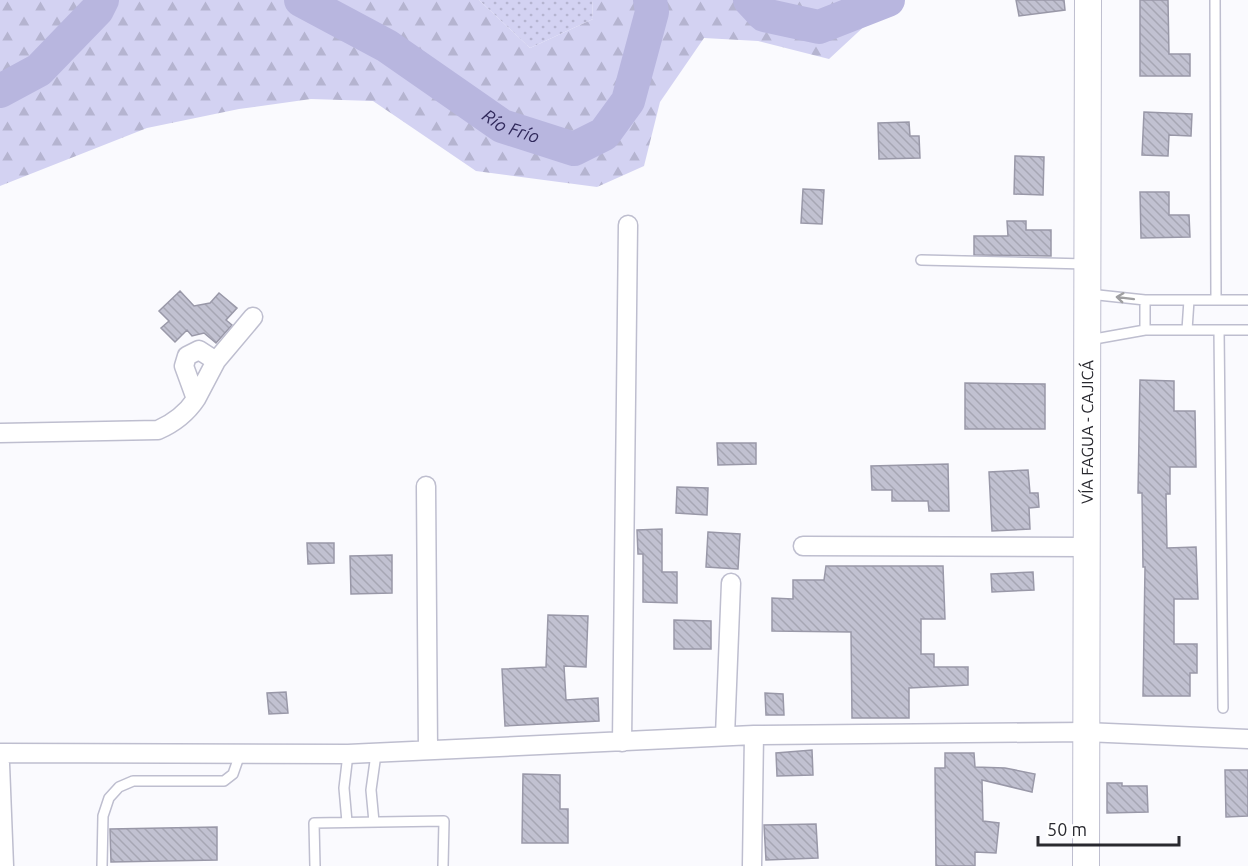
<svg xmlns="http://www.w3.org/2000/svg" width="1248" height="866" font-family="Ubuntu,sans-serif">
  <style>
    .grass { fill: url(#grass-dots) }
    .forest { fill: url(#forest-firs) }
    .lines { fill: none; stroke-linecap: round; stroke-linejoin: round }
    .river { stroke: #b8b6df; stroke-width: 34 }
    .building { fill: url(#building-back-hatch); stroke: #9998a8; stroke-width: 1.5 }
    .lane-casing { stroke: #bebecf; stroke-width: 12 }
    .street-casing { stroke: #bebecf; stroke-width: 21 }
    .secondary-casing { stroke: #bebecf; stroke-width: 28 }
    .lane { stroke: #fff; stroke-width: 9 }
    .street { stroke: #fff; stroke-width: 18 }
    .secondary { stroke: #fff; stroke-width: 26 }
    .oneway { stroke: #9f9fa1 }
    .labels { text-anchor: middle; stroke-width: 6; stroke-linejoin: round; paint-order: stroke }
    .street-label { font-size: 16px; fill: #29292f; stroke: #fff }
    .water-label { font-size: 18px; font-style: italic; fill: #30295b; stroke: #fff }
  </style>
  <defs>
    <pattern id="grass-dots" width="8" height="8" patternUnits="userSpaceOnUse" patternTransform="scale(1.5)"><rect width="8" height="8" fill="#d3d2f2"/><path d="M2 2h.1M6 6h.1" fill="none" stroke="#b5b4d0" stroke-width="1.8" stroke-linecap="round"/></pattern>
    <pattern id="forest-firs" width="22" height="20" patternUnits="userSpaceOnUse" patternTransform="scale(1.5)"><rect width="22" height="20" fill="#d3d2f2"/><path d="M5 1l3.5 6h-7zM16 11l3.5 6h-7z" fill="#b5b4d0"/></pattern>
    <pattern id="building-back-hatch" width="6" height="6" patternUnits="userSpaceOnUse" patternTransform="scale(1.5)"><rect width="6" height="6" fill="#c1c1d1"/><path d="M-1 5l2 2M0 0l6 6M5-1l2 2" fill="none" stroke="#a6a6b4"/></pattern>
  </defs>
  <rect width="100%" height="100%" fill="#fafafe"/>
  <path class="grass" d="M479 0H592L593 19 530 48Z"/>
  <path class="forest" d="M0 0H479L530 48 593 19 592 0H888L879 3 870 21 829 59 758 41 704 38 660 102 644 166 597 187 476 171 373 101 311 99 239 109 147 128 0 186Z"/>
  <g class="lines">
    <g class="river">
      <path id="s1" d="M301 0 387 46 502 126 574 149 604 134 628 101 652 12 650 0"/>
      <path d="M750 0 764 15 819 27 888 0"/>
      <path d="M0 91 39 70 97 10 102 0"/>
    </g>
  </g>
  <path class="building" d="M1016 0H1064L1065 10 1019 16Z
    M1140 0H1168L1169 54H1190V76H1140Z
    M1144 112 1192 114 1191 136 1169 135 1168 156 1142 155Z
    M909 122 910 136H919L920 158 879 159 878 123Z
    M1015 156 1044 157 1043 195 1014 194Z
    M803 189 824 190 822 224 801 223Z
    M1140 192H1169V215H1189L1190 237 1141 238Z
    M1007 221H1026V230H1051V256L974 255V236H1008Z
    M180 291 194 306 210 303 219 293 237 308 226 320 232 325 216 343 204 333 192 336 187 330 175 342 161 328 169 321 159 311Z
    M1140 380 1174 381V411H1195L1196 467H1170V494H1166L1167 548 1196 547 1198 599H1174V644H1197V673H1190V696H1143L1145 567H1143L1142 493H1138Z
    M965 383 1045 384V429H965Z
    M717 443H756V464L718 465Z
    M948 464 949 511H929L928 501H892V490H872L871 466Z
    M1028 470 1030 493H1038L1039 507 1029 508 1030 529 992 531 989 472Z
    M677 487 708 488 707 515 676 513Z
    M662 529V572H677V603L643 602V554H638L637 530Z
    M708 532 740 534 738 569 706 567Z
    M307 543H334V563L308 564Z
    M392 555V593L351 594 350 556Z
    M826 566H943L945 619H921V654H934V667H968V685L909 688V718H852L851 632 772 631V598L793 599V580H824Z
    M1033 572 1034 590 992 592 991 574Z
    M548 615 588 616 586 667 564 666 566 700 598 698 599 721 505 726 502 669 546 667Z
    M674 620 711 621V649H674Z
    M286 692 288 713 269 714 267 693Z
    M765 693 783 694 784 715H766Z
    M812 750 813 775 777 776 776 753Z
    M945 753H974L975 767 1005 768 1035 774 1032 792 982 780 983 821 999 823 996 853 975 852V866H936L935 768H945Z
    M1225 770H1248V816L1226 817Z
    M523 774 560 775V809H568V843H522Z
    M1107 783H1122V786H1147L1148 812 1107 813Z
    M816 824 818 858 766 860 764 825Z
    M217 827V860L111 862 110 829Z"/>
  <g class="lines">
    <defs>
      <path id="lane" d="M1215 0 1216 300
        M921 260 1086 264
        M1089 294 1145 300H1248
        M1145 300V330
        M1187 330 1189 300
        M1219 330 1223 708
        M1089 340 1145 330H1248
        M347 822 344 788 348 754
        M374 822 371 790 376 754
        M102 866 103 816 109 798 119 787 133 781H224L233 774 240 754
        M315 866 314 823 444 821 443 866"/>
      <path id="street" d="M196 399 216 361
        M0 433 158 430C174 423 186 414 196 399L184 366 187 356 199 350 216 361 253 317
        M426 486 428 750
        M803 546 1087 547
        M725 736 731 583
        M622 742 628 225
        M0 753 348 754 754 735 1085 732 1248 739
        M0 764 4 866
        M752 866 754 735"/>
      <g id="secondary">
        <path id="s2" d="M1086 866 1088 0"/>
      </g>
    </defs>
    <use href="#lane" class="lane-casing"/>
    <use href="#street" class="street-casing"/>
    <use href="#secondary" class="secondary-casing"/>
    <use href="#lane" class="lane"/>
    <use href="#street" class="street"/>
    <use href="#secondary" class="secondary"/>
  </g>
  <defs><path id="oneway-shaft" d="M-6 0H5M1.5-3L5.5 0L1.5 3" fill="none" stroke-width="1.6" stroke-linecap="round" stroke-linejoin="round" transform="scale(1.5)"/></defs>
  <use class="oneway" href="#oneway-shaft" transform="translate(1125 298) rotate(-173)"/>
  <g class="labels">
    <g class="street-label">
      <text dy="6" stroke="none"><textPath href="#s2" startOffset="434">VÍA FAGUA - CAJICÁ</textPath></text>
    </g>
    <g class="water-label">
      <text dy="6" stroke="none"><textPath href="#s1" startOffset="246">Río Frío</textPath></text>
    </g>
  </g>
  <path d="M1038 836v9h141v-9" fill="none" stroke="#29292f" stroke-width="3"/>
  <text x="1047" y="836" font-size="18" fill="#29292f" stroke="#ffffff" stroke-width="4.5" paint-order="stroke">50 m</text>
</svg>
